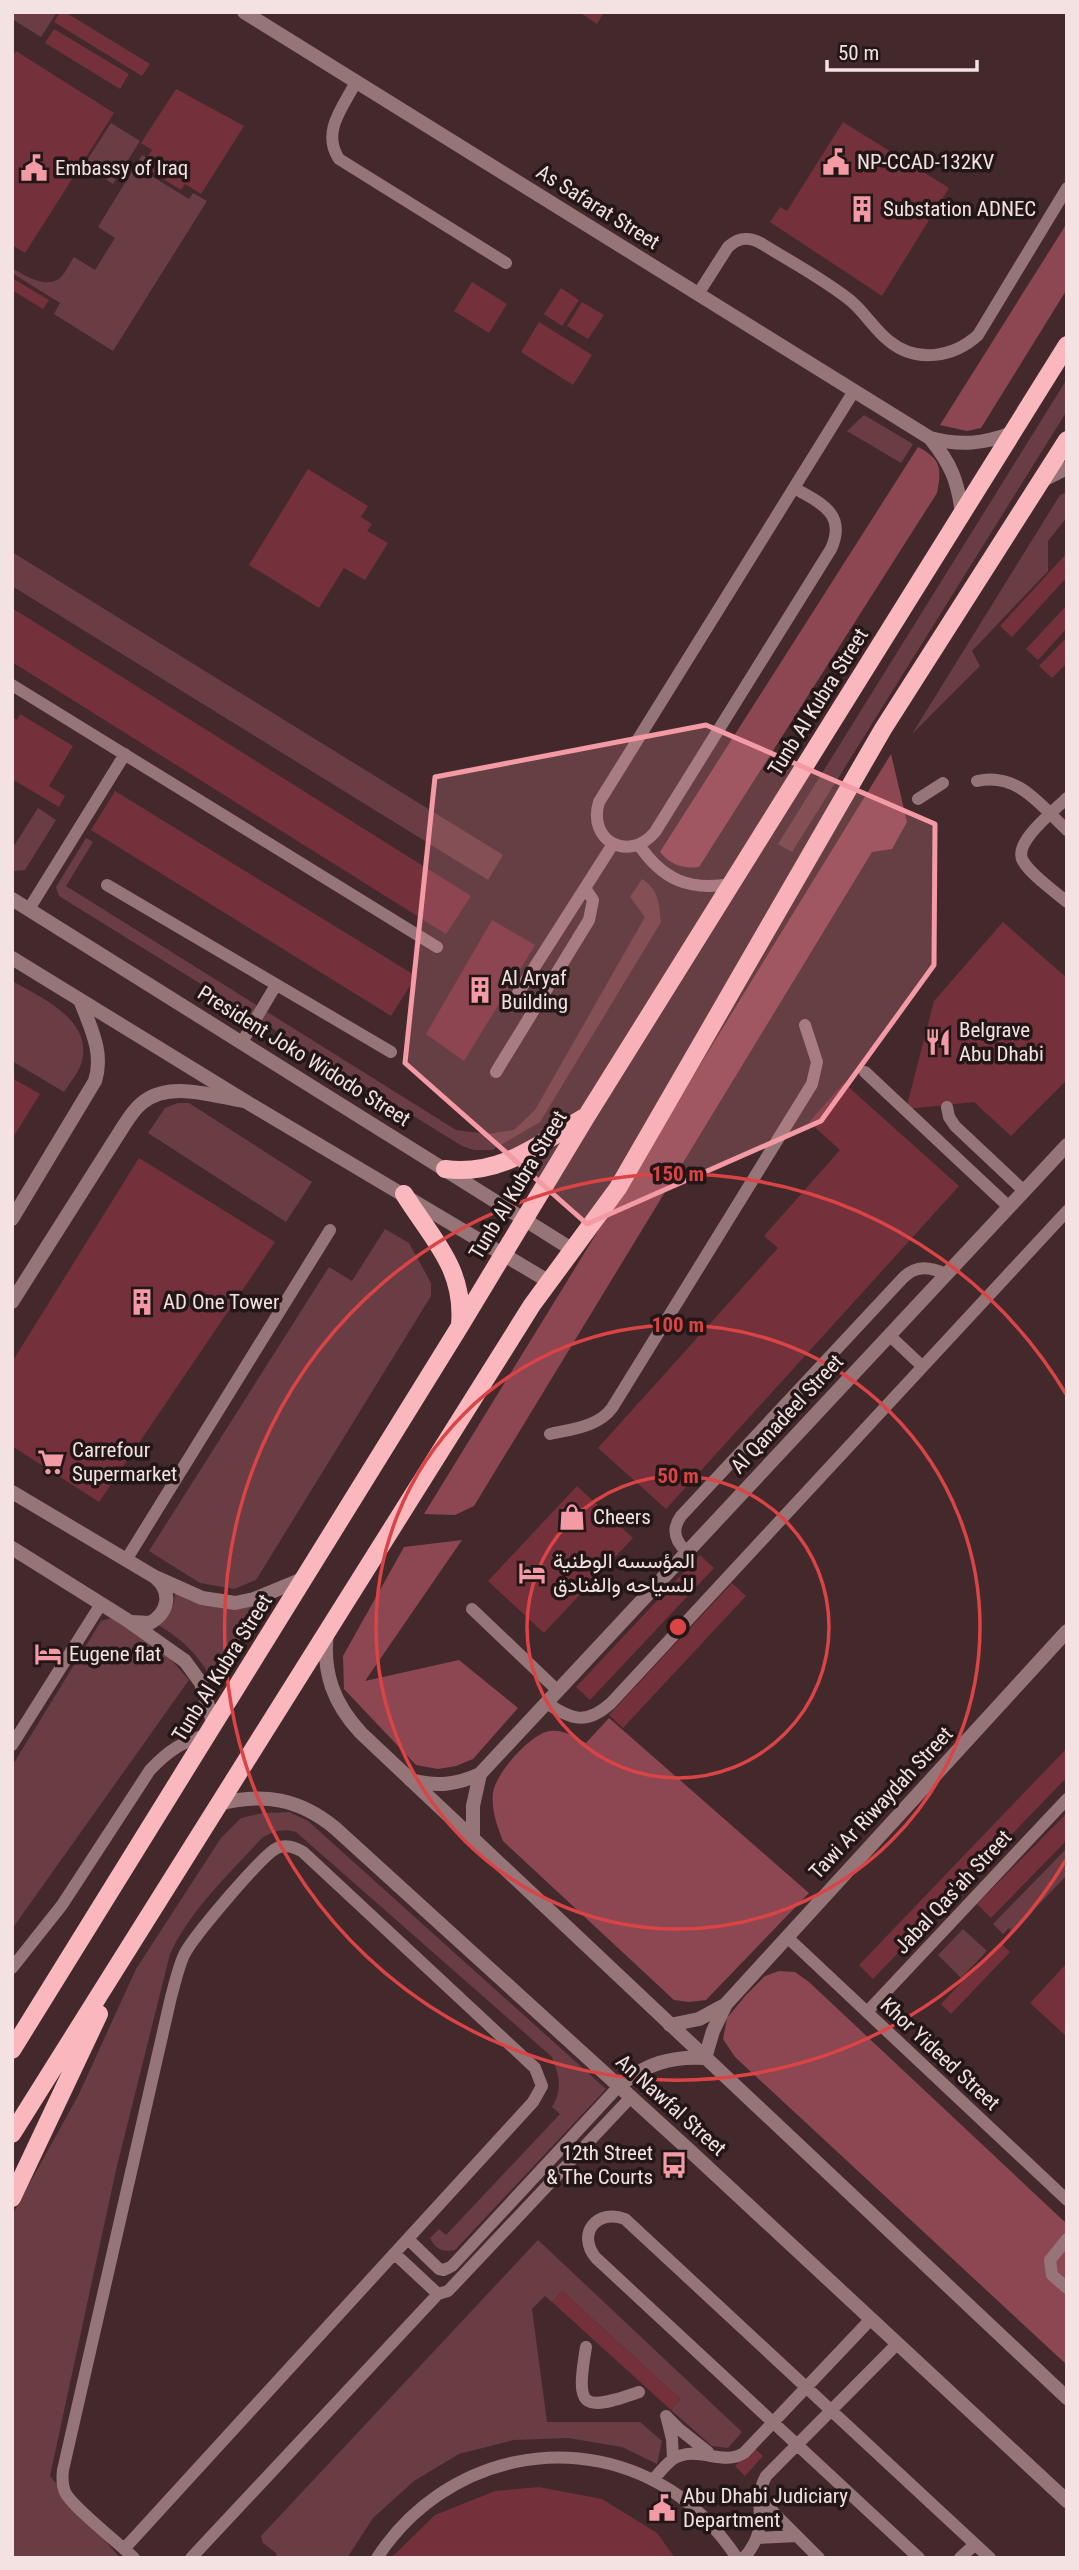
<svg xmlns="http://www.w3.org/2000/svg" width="1079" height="2570" font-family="'Roboto Condensed',Vazirmatn,sans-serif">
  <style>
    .green { fill: #693d43 }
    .forest { fill: #8c4752 }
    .building { fill: #74313c }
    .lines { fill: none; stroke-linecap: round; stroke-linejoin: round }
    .service { stroke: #967578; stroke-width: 12 }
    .minor { stroke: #967578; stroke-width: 14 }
    .tertiary { stroke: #967578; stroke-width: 14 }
    .primary { stroke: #fbb7be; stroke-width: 18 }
    .marked { fill: #f49aa5; fill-opacity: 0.2; stroke: #f49aa5; stroke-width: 5; stroke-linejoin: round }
    .ring { fill: none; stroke: #da4444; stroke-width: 3.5 }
    .labels { text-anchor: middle; stroke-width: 7; stroke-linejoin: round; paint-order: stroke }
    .poi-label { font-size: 21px; fill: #f4e2e3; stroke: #221617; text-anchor: start }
    .street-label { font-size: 21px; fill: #f4e2e3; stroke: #221617 }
    .centre { fill: #da4444; stroke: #221617; stroke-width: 3.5 }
    .ring-label { font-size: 21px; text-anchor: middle; font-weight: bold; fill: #da4444; stroke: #221617; stroke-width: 7; stroke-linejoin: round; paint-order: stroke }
  </style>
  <rect width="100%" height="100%" fill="#43292c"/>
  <path class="green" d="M12 12H57L41 37 12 19Z
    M111 123 140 141 113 184 84 165Z
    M142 155 152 161 145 172 189 199 193 193 207 201 113 351 54 314 60 303 12 273V268C25 276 48 290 61 277 66 272 70 263 74 257L95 270 115 238 98 227Z
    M1067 379V411L792 852 778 844Z
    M864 415 913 444 901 463 847 431Z
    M1067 492V517L1048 541V571L972 651 980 666 912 734 1060 495Z
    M12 552 503 855 488 880 12 586Z
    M38 808 56 820 25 870 13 871 12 849Z
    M86 838 93 842 66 886 456 1130 487 1134 514 1130 535 1110 645 917 630 897 642 879C659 890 659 903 661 922L540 1122 492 1150H474L462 1146 59 896 56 887Z
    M14 982C42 998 95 1021 81 1064 78 1073 70 1083 64 1092L12 1061Z
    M178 1103H189L312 1182 286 1222 148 1133 165 1108Z
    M385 1229 409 1243 431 1283V1296L256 1580 234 1589 200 1583 149 1551 329 1267 352 1281Z
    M175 1592 189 1600 233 1610 263 1604 213 1682C198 1653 181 1638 153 1622 168 1616 175 1609 175 1592Z
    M111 1618 160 1647 189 1680 12 1929V1766L101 1621Z
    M289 1812 308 1821 606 2089 455 2250C443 2252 436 2250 430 2238L439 2229 446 2235 560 2114 552 2107C563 2089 559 2075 552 2057L296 1832C282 1828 274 1831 262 1838 228 1875 191 1909 170 1954L116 2170 50 2476 120 2558H12V2215L78 2096 136 1969 221 1838 241 1818 263 1813Z
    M1067 1848V1875L1013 1932 1009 1928 1003 1934 993 1924Z
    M963 1929 987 1951 961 1978 938 1955Z
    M538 2240 742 2432 728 2448 712 2446 671 2410 680 2399 562 2291 552 2302 545 2296 532 2309 547 2422H640L662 2441 657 2464 622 2447 568 2438 514 2440 459 2454 414 2481 373 2518 347 2558H277L276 2553 263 2543 261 2536Z"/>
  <path class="forest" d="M1067 223V289L981 428 967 431 940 425Z
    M918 447C941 459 942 468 937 493L699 867C683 869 671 865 660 852Z
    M891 754 907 822 892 849 872 852 474 1506 455 1515 424 1514Z
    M462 1540 365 1681 459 1660 518 1708 473 1759 456 1766 438 1769 416 1765 344 1689 343 1656 404 1547Z
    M609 1718 809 1893 706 2000 689 2002 674 2000 503 1841C497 1826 491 1809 493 1793 495 1774 531 1733 550 1731 563 1729 575 1737 586 1743Z
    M779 1971 795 1972 809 1982 1067 2224V2365L735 2057 723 2039 727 2018 746 1995 765 1976Z"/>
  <path class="building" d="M60 12H65L150 64 142 76 54 22Z
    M579 12H604L597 24Z
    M54 29 129 74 120 89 45 43Z
    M16 51 114 113 25 253 12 245V57Z
    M176 89 244 126 201 194 185 184 181 190 142 166 152 150 141 143Z
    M843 122 949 188 882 296 770 222 780 207 787 211Z
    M12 278 49 300 43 309 12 290Z
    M472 282 507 304 489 333 454 311Z
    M561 288 579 300 562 326 544 314Z
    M582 302 604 315 588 339 567 326Z
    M539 322 592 355 573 385 521 352Z
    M308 469 368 506 361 517 372 524 367 531 388 543 365 580 344 568 319 608 249 565Z
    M1067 553V577L1012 637 1000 626Z
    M1067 605V628L1038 660 1026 649Z
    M12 608 471 896 446 934 12 662Z
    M1067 637V663L1052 678 1039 666Z
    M20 714 73 746 49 786 65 796 59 807 12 779V717L17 720Z
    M115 791 416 976 391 1016 91 830Z
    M492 920 535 945 464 1061 426 1034Z
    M1003 922 1067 978V1080L1011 1136 974 1102 906 1109 934 1001Z
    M12 1078 40 1094 12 1139Z
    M844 1083 959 1186 666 1509 598 1448 778 1248 764 1236 840 1150 809 1122Z
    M139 1158 275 1242 99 1502 12 1446V1362Z
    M577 1486 633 1538 544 1633 488 1581Z
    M700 1555 714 1568 590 1700 576 1687Z
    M732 1583 746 1596 623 1728 609 1715Z
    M1067 1748V1777L873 1979 859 1965Z
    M1067 1813V1840L991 1918 977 1904Z
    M1000 1942 1010 1952 951 2014 941 2004Z
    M1067 1963V2037L1030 2003Z
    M562 2291 680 2399 671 2410 552 2302Z
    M753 2447 763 2456 745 2476 735 2466Z
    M539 2487 602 2499 657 2533 675 2558H391L435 2515 495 2491Z"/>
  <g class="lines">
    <path class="service" d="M356 82C343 107 321 132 339 159L506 263
      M698 294 728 247C740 236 751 237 764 245 793 263 825 280 851 301 865 313 875 330 889 341 917 364 954 357 978 335L1067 188
      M794 488C821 503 847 514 831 549L655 832C629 863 587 841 599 802L854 391
      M12 685 437 947
      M977 781C1018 772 1040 805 1067 830
      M1067 798C1054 811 1012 843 1023 861 1031 875 1054 891 1067 902
      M918 799 943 783
      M639 845C663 880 689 891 731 884
      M107 885 391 1052
      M29 909 125 754
      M518 993 613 844
      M242 1042 276 985
      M496 1072 589 920 593 900 585 888
      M865 1072 1009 1207
      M947 1107 949 1117 955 1126 1024 1191
      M889 1335 922 1366
      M550 1434C572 1429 598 1427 612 1408L812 1084 817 1062 805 1025
      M687 1552C675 1541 671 1530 681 1516L902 1279C916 1264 930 1267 946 1274
      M126 1560 330 1230
      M472 1609 557 1690
      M547 1703C571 1720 587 1725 611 1703L1067 1211
      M12 1745 101 1604
      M787 1937 1067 2200
      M12 1968 62 1905 150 1770C170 1749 181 1743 208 1734
      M867 2012 1067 1799
      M408 2239 439 2269 444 2270 452 2266 619 2086
      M1067 2239 1050 2260 1052 2275 1067 2288
      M395 2254 438 2294 448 2291 631 2097
      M586 2347C576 2407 580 2413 639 2392
      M666 2416 679 2429 708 2452
      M667 2419 672 2439 673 2459
      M653 2480C659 2473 665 2465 673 2459 697 2444 722 2467 744 2453L871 2319
      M760 2494 775 2514 819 2558
      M759 2538 797 2536
      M124 2549 533 2102 542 2086 535 2068 303 1852C295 1847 286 1844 277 1848 262 1855 192 1938 184 1955 178 1968 175 1983 171 1997L63 2470C62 2478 62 2485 65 2492 72 2507 120 2544 134 2558
      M191 2558 438 2294
      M377 2558C443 2456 578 2425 679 2496 703 2513 721 2534 737 2558
      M744 2558C774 2523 749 2507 766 2476L897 2344
      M919 2558 596 2258C576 2234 597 2208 625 2219L990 2558
      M960 2558 975 2544"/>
    <path class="minor" d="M244 12 930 438C951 464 958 481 962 514
      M930 438C960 446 983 444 1012 433
      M12 1219 95 1081C104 1053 91 1029 81 1002
      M12 1302 121 1130C127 1121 133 1110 142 1103 169 1080 212 1096 244 1101
      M12 1492 155 1577 202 1598 235 1603 254 1599 305 1578
      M12 1548 127 1620 185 1661 201 1683 214 1725
      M132 1622 150 1623C169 1612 172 1592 156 1578
      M411 1780C436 1787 456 1785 480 1774L1067 1145
      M473 1839V1806L480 1774
      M670 2025 699 2019 725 2005
      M705 2058 713 2031 726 2004 1067 1631"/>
    <path class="tertiary" d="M1043 480 1067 468
      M12 899 573 1250
      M12 958 245 1101 548 1281
      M327 1633C322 1673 334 1704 361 1733L1067 2398
      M219 1804C263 1792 300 1799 335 1828L688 2149 1067 2501
      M619 2086C645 2064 671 2056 705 2058"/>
    <path class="primary" d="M445 1169C501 1176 537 1145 583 1118
      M404 1194C432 1239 465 1268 460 1325
      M12 2050 460 1326 586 1117 1067 345
      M12 2134 532 1305 618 1188 883 729 1067 440
      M12 2198 99 2014"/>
  </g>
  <path class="marked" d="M706 725 935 824 934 965 821 1121 587 1224 405 1063 435 777Z"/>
  <g class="ring">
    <circle cx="678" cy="1627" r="151"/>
    <circle cx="678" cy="1627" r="302"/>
    <path d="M1066 1860A453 453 0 1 1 1066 1394"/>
  </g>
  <defs>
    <symbol id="civic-bare" viewBox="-9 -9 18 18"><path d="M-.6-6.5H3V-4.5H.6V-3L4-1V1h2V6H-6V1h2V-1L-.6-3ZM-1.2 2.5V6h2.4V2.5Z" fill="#f49aa5" stroke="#221617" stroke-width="2.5" paint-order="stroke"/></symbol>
    <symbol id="building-bare" viewBox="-9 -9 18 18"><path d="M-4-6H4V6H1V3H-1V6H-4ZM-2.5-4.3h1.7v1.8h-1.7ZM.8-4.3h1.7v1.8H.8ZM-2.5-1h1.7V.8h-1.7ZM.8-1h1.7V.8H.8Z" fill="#f49aa5" stroke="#221617" stroke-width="2.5" paint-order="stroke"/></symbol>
    <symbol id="restaurant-bare" viewBox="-9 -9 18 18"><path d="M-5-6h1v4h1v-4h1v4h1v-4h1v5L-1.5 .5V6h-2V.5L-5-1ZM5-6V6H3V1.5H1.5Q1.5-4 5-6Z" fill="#f49aa5" stroke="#221617" stroke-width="2.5" paint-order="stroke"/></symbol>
    <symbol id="supermarket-bare" viewBox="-9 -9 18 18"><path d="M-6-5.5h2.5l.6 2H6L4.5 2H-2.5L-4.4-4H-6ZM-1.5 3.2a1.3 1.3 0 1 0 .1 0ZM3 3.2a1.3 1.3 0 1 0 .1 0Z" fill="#f49aa5" stroke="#221617" stroke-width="2.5" paint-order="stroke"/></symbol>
    <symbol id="shop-bare" viewBox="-9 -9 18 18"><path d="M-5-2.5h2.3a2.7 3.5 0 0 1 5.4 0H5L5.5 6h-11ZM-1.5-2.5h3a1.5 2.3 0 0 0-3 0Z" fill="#f49aa5" stroke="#221617" stroke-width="2.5" paint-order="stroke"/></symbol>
    <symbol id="hotel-bare" viewBox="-9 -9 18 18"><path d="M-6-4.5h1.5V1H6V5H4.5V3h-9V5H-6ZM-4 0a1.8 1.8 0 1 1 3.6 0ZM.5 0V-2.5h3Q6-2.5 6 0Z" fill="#f49aa5" stroke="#221617" stroke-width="2.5" paint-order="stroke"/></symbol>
    <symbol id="bus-bare" viewBox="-9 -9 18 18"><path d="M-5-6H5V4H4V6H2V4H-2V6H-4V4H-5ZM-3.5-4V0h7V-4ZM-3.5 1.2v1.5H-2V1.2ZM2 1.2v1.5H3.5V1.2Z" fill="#f49aa5" stroke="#221617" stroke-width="2.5" paint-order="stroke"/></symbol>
  </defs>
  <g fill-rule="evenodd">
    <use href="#civic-bare" x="817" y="143" width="38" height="38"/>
    <use href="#civic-bare" x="15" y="149" width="38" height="38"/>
    <use href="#building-bare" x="843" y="190" width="38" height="38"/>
    <use href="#building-bare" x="461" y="971" width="38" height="38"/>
    <use href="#restaurant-bare" x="919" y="1023" width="38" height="38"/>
    <use href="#building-bare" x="123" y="1283" width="38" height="38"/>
    <use href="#supermarket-bare" x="32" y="1443" width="38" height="38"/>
    <use href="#shop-bare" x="553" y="1498" width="38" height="38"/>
    <use href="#hotel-bare" x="513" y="1554" width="38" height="38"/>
    <use href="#hotel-bare" x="29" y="1635" width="38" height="38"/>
    <use href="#bus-bare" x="655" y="2146" width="38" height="38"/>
    <use href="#civic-bare" x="643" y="2489" width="38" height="38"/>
  </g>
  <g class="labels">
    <g class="poi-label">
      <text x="857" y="169">NP-CCAD-132KV</text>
      <text x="55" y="175">Embassy of Iraq</text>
      <text x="883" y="216">Substation ADNEC</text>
      <text x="501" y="985">Al Aryaf<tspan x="501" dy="24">Building</tspan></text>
      <text x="959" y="1037">Belgrave<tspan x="959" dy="24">Abu Dhabi</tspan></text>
      <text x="163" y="1309">AD One Tower</text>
      <text x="72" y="1457">Carrefour<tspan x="72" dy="24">Supermarket</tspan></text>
      <text x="593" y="1524">Cheers</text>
      <text x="553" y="1568">المؤسسه الوطنية<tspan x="553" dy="24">للسياحه والفنادق</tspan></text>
      <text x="69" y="1661">Eugene flat</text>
      <text x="653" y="2160" text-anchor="end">12th Street<tspan x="653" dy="24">&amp; The Courts</tspan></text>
      <text x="683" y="2503">Abu Dhabi Judiciary<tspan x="683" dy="24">Department</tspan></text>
    </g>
    <g class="street-label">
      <text transform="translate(598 207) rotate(32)" y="7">As Safarat Street</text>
      <text transform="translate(818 702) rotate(-58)" y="7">Tunb Al Kubra Street</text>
      <text transform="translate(304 1056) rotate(32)" y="7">President Joko Widodo Street</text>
      <text transform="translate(518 1185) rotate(-59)" y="7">Tunb Al Kubra Street</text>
      <text transform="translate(787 1414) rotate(-47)" y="7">Al Qanadeel Street</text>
      <text transform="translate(222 1668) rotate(-58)" y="7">Tunb Al Kubra Street</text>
      <text transform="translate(881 1803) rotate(-47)" y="7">Tawi Ar Riwaydah Street</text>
      <text transform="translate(953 1892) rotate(-47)" y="7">Jabal Qas'ah Street</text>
      <text transform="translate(940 2054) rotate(43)" y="7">Khor Yideed Street</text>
      <text transform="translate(671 2105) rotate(42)" y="7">An Nawfal Street</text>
    </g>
  </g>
  <circle cx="678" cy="1627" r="10" class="centre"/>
  <g class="ring-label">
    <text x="678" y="1181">150 m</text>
    <text x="678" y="1332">100 m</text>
    <text x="678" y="1483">50 m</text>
  </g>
  <rect width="1079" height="2570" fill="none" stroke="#f4e2e3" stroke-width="28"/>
  <path d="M827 60v10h150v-10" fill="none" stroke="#f4e2e3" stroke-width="3.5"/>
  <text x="838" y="60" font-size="21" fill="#f4e2e3" stroke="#221617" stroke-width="5" paint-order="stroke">50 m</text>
</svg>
